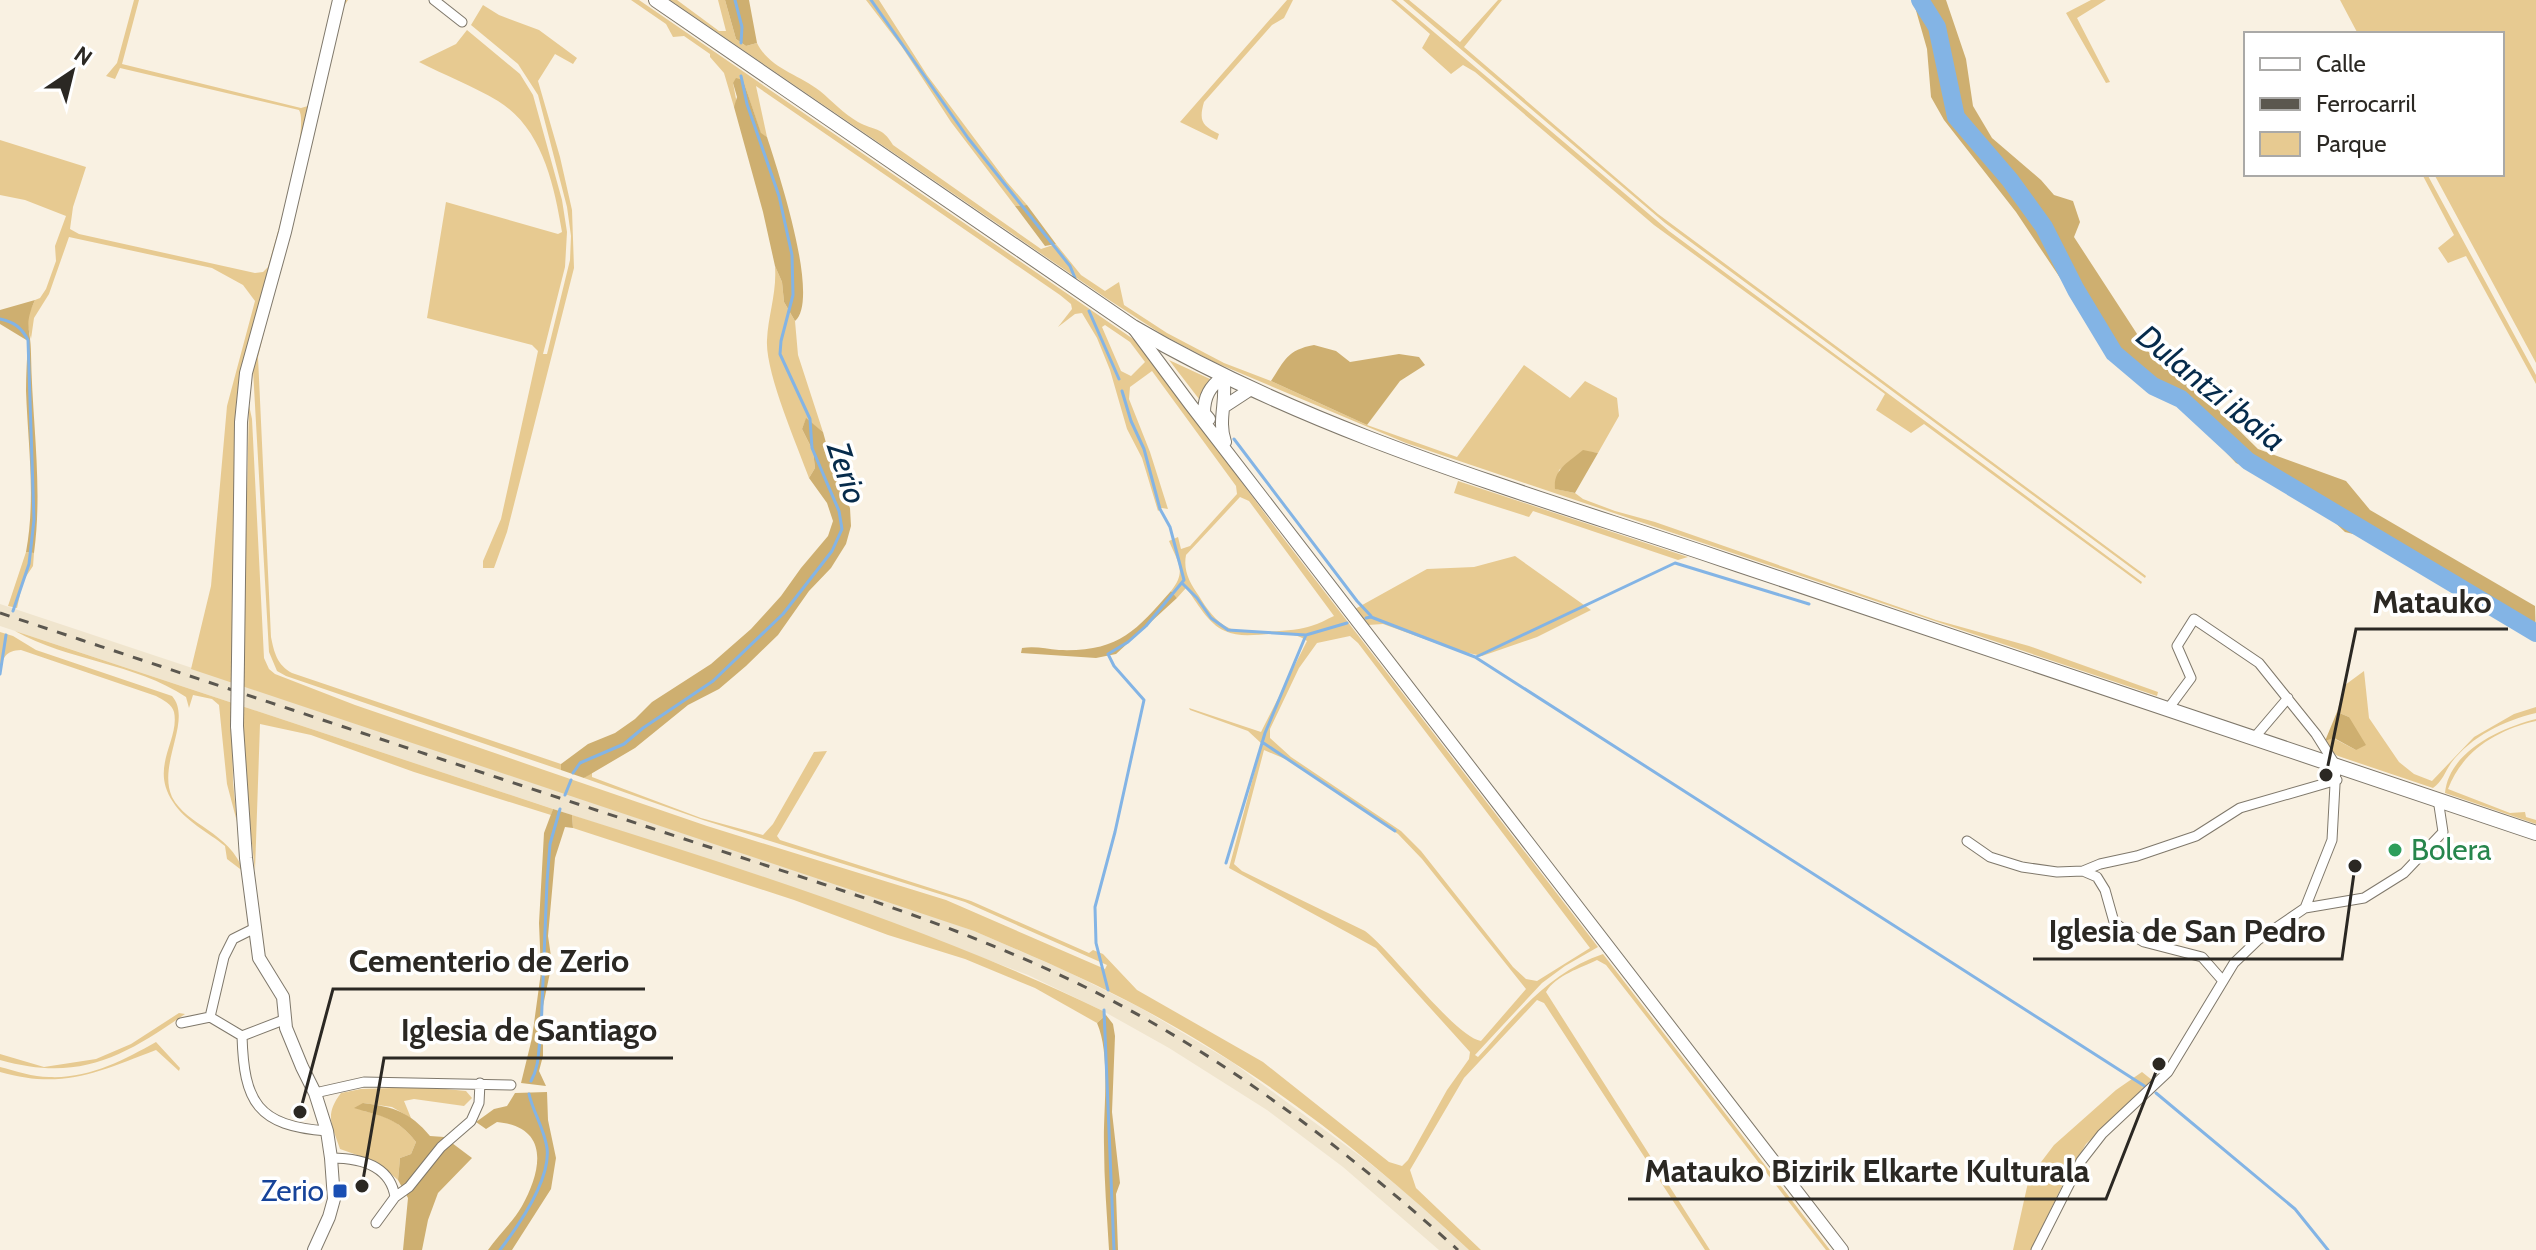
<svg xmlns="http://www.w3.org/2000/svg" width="2536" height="1250" font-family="Cabin,sans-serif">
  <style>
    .built { fill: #f0e5ce }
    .green { fill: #e7ca91; fill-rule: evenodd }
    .forest { fill: #ceaf70 }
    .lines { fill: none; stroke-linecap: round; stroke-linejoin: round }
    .stream { stroke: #83b4e5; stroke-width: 3 }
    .river { stroke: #83b4e5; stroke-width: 18 }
    .street-casing { stroke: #7f786b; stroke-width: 11 }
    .secondary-casing { stroke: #7f786b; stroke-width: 14 }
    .primary-casing { stroke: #7f786b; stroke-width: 16 }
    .street { stroke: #fff; stroke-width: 9 }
    .secondary { stroke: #fff; stroke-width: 12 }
    .primary { stroke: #fff; stroke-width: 14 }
    .rail { stroke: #5b574f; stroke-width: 3; stroke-dasharray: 10 10; stroke-linecap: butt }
    .secondary-bridge-casing { stroke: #7f786b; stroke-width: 14; stroke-linecap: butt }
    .secondary-bridge { stroke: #fff; stroke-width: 12 }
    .leisure-dot { fill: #2e9e5b; stroke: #fff; stroke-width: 3 }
    .transit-dot { fill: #1a4fb4; stroke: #fff; stroke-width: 3 }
    .labels { text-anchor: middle; stroke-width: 7; stroke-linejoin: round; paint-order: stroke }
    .leisure-label { font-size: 30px; fill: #27864d; stroke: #fff; text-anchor: start }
    .transit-label { font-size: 30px; fill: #164399; stroke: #fff; text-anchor: end }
    .water-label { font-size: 32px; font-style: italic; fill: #062b4b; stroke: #fff }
    .leader { fill: none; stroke: #2b2823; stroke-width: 3 }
    .callout-dot { fill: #2b2823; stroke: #fff; stroke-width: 3 }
    .callout-label { font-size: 32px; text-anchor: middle; font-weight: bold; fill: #2b2823; stroke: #fff; stroke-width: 7; stroke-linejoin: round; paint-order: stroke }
  </style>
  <rect width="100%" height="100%" fill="#f9f1e2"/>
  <path class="built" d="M0 604 833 881 974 931 1062 969 1141 1008 1232 1062 1367 1161 1415 1200 1469 1250H1439L1343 1167 1267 1110 1169 1048 1103 1011 1028 975 840 904 0 626Z"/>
  <path class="green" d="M134 0H139L122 64 301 108 308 106 333 0 280 238 237 393 236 429 243 666 249 405 252 419 264 658 269 669 275 674 355 705 707 826 946 900 1105 969 1107 965 965 902 703 820 584 778 592 772V777L701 818 763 835 773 824 814 752 827 751 777 836 780 840 971 901 1089 953 1093 950 1103 954 1137 990 1263 1062 1389 1162 1402 1166 1408 1160 1447 1090 1469 1059 1470 1052 1376 948 1229 868 1262 744 1248 731 1190 710 1189 708 1261 732 1307 641C1284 624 1250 643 1225 631 1208 624 1197 602 1186 588L1177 598 1171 591C1187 571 1178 563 1169 541L1178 537 1181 549 1190 546 1237 494 1236 486 1152 371 1130 387 1129 399 1150 452 1168 509 1162 508 1158 511 1142 458 1127 429 1110 370 1097 338 1082 313 1075 314 1058 327 1072 309 1071 304 1060 295 756 86 767 137 761 134 743 80 733 83 737 104 734 107 724 73 710 57V54L684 36 673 37 666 24 631 0H639L1139 343 1277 530 1598 947 1565 966 1542 983 1475 1055 1478 1057C1516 1016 1547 973 1603 954L1830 1250H1826C1752 1155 1680 1059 1606 965L1597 960C1581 968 1556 975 1546 992L1710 1250H1705L1544 1003 1537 1000 1464 1078 1410 1170 1416 1188 1481 1250H1469C1370 1157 1261 1072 1141 1008 1087 979 1030 955 974 931L191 669 211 586 227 406 255 301 243 285 212 268 69 237 49 294 34 318 31 339 26 320 35 300 40 298 46 289 56 261 55 246 66 216 25 200 0 195V140L86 167 73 207 70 229 79 234 255 273 263 272 268 267C275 241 310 128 299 110L120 68 115 79 106 76 117 63ZM1105 325 1130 342 1145 362 1131 376 1121 371 1102 327ZM1240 497 1249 501 1334 616C1327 619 1319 624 1311 626 1295 632 1245 634 1229 628 1216 622 1206 608 1199 596 1190 583 1183 571 1186 555ZM1350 636 1358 643 1590 948 1537 981 1526 979 1513 967 1421 851 1401 831 1291 757 1270 738V729L1299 668 1317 643ZM1264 750 1297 764 1398 834 1422 859 1526 989 1481 1041C1455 1037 1393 952 1365 931L1242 871 1234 864Z
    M342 0H348L344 6 258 357 271 637C274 652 277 665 292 673L561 764V770L286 676 277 671 269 652 253 370Z
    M670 0H677L719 31H726L718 0H725L736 39 746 46 757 43C770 69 798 74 820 91 833 102 843 113 858 122 874 131 882 126 893 145L1041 249 1056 244 1081 275 1105 291 1119 282 1124 305 1167 333 1224 363 1271 381 1367 425 1457 457 1524 365 1570 398 1585 381 1617 398 1619 416 1598 453 1583 451 1559 470 1556 489 1575 493 1583 499 1615 511 1655 522 1936 620 2029 646 2158 692 2157 696 1406 443 1214 362 1163 335 1106 298Z
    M866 0H879L927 75 1007 182 1027 205 1015 206 951 122 902 47Z
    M1287 0H1293L1284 18 1272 25 1204 102C1199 120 1201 125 1219 134L1217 140 1180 122Z
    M1391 0H1396L1669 231 2142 582 2141 584 1924 424 1911 433 1876 410 1885 394 1654 225 1475 72 1463 65 1451 74 1422 48 1430 34Z
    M1403 0H1409L1460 42 1498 0H1502L1464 47 1658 214 2146 576 2145 578 1665 223Z
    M2091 0H2106L2077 18 2110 82 2106 83 2066 13Z
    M2340 0H2536V363L2434 174H2502V34H2358Z
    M483 5 499 15 539 30 577 58 573 64 555 54 538 81 560 157 572 210 574 268 507 532 494 568H483V561L501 519 538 351 532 345 427 318 446 202 558 234 562 232C554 184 542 128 498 101 473 86 444 75 419 62L456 44 467 30 520 74 533 95 562 200 567 232 565 267 543 354H547L570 260 571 236 567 207 538 95 518 64 471 25Z
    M2422 174H2427L2536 375V384L2466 256 2448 263 2438 248 2454 235Z
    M775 266 782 282 784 302 795 321 798 355 823 432 806 419 802 429 813 451 815 468 809 478C797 445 765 372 767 340 768 315 777 293 775 266Z
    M1169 360 1210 379 1199 399Z
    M1458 481 1688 557 1678 560 1533 511 1529 517 1454 493Z
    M26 552 34 553 33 566 23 581 17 608 8 606Z
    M1515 556 1591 610 1537 637 1482 656 1455 650 1383 624 1368 625 1355 609 1427 569 1474 567Z
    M15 631 553 809 551 815 414 772 311 735 260 724 255 871 245 779 232 721 233 782 237 822 227 784 219 705 212 699 193 695 189 708 186 697C135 663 68 661 15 631Z
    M0 632 13 636 36 650 172 696C193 720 157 764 172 797 187 826 229 831 244 872L227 859 225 846C208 832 185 821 173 802 149 767 180 740 174 712 172 704 163 700 156 696L21 650C5 651 3 657 0 672Z
    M2364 671 2369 718 2399 762 2414 774 2432 781 2474 737 2514 714 2536 707V713C2503 721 2472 736 2451 763 2445 772 2442 782 2433 788L2338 756 2330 751 2325 741 2333 738 2356 750 2349 717 2337 712 2345 685Z
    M2536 719V721C2497 730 2463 750 2448 789L2510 813 2525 812 2526 817 2536 820V824L2445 793C2449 751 2501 728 2536 719Z
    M572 815C752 872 933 929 1103 1011L1106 1015 1097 1023 1035 988 965 959 888 935 794 900 573 828Z
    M179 1013 185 1014C122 1058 78 1082 0 1060V1054L44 1067 96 1059 131 1044Z
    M156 1042 180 1068 179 1071 156 1050C98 1072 63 1090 0 1072V1067C16 1071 33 1077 49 1077 88 1079 124 1060 156 1042Z
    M2142 1072 2152 1080 2086 1144 2066 1178 2031 1250H2013L2029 1178 2054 1145 2116 1090Z
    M425 1087 466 1091 472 1098 464 1106 414 1099 404 1101 411 1118 392 1107 363 1103 364 1111C387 1116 402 1123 416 1142L411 1154 400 1158 398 1180 377 1162 340 1149C332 1125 324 1115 341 1093L361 1089Z"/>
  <path class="forest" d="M725 0H749L757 43 746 46 736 39Z
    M1913 0H1946L1966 59 1973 106 1992 138 2041 180 2054 195 2073 201 2080 222 2074 237 2154 360 2200 392 2258 449 2346 481 2370 510 2535 606 2536 641 2369 538 2345 532 2327 515 2268 477 2236 463 2176 399 2137 376 2107 348 2016 212 1944 120 1931 97 1927 49Z
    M736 78 743 80 761 133 767 137C777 168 821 299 795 321L784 302 782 282 775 266 763 212 734 107 737 97 733 83Z
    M1027 205 1056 244 1045 246 1015 206Z
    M35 300C23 327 31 327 31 354 32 420 43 487 34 553L26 552C36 498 28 445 26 391 26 375 27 358 28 341L0 324V310Z
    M1314 345 1336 351 1350 362 1399 354 1419 357 1425 365 1400 381 1367 425 1271 381C1285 360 1287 350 1314 345Z
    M806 418 823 432 836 479 850 508 851 526 846 544 831 568 809 591 778 635 746 666 719 689 688 705 635 748 584 778 561 770V764L588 744 615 733 635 719 652 702 711 664 751 629 781 596 801 568 828 536 833 521 827 503 809 478 815 468 813 451 802 429Z
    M1583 450 1598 453 1575 493 1555 489C1553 469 1569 462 1583 450Z
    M1171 591 1177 598 1116 654 1096 658 1021 653 1022 648C1036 646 1046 649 1059 650 1118 652 1135 632 1171 591Z
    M2337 712 2349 717 2366 745 2356 750 2334 738 2325 741Z
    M553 809 572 815 573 828 565 827 555 858 548 936 552 963 543 1006V1056L539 1071 546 1086 521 1083 532 1038 541 972 539 923 544 833Z
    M1106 1015 1113 1024 1115 1036 1112 1112 1120 1183 1116 1194 1118 1250H1109C1107 1215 1104 1180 1104 1145 1103 1110 1111 1055 1097 1023Z
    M547 1092 548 1120 556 1158 551 1189 512 1250H488C498 1235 513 1222 522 1206 542 1170 550 1127 497 1122L486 1129 476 1122 494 1109 507 1106 515 1093Z
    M363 1103C394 1107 410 1112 430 1136L444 1137 472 1158 438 1193 428 1220 422 1250H403L408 1198 398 1180 400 1158 411 1154 416 1142C397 1117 382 1117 354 1108Z"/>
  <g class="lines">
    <path class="stream" d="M735 0 742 27 741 43
      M871 0 968 138 1070 266 1075 278
      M1089 311 1119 379
      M0 319C14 322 21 327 28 340L34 520 29 564 13 611
      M1234 439 1357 601 1371 616
      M1183 584 1197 598 1211 618 1228 630 1306 635 1347 623
      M1366 618 1371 617 1475 657 2146 1087
      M1476 657 1675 563 1809 604
      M0 674 6 635
      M1262 742 1395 831
      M573 773 580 763 624 744 643 728 713 681 783 614 832 551 842 529 839 511 812 448 810 419 780 354 781 341 793 295 792 255 779 196 747 104 741 76
      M565 795 571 780
      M1226 863 1265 733 1306 635
      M1108 990 1096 943 1095 907 1115 832 1144 700 1114 666 1108 654 1128 642 1146 626 1184 580 1170 527 1160 509 1144 449 1131 421 1122 391
      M1104 1010 1114 1250
      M531 1081C540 1065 538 1049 541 1031L547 882 550 844 560 809
      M2156 1093 2295 1209 2328 1250
      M500 1250C519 1225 551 1180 547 1148 544 1128 533 1112 529 1094"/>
    <path class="river" d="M1920 0 1937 27 1956 117 2010 180 2044 227 2076 290 2114 353 2153 386 2181 399 2248 461 2536 633"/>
    <defs>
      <path id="street" d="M434 0 462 22
        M2168 709 2191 678 2177 646 2194 619 2259 663 2316 734 2336 766 2332 840 2305 908
        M2254 738 2288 698
        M1967 841 1990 857 2022 867 2057 872 2083 871 2100 864 2137 856 2196 836 2240 808 2337 780
        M2083 871 2097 877 2105 890 2114 922 2127 932 2144 942 2202 957 2223 981
        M210 1017 224 957 233 939 255 928
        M181 1023 210 1017 242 1036
        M242 1036C244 1102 257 1126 327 1131
        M242 1036 286 1019
        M315 1093 364 1082 511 1085
        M331 1158C358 1158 390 1164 395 1197L376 1223
        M395 1197 409 1187 441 1147 471 1121 479 1103 480 1083
        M2036 1250 2081 1161 2102 1134 2168 1072 2234 963 2258 940 2305 908 2364 898 2404 873 2443 832 2438 799"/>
      <path id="secondary" d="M1135 330 1190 404 1842 1250
        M1223 376C1228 400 1217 419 1225 442
        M1225 406 1251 389
        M1209 419 1204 413C1204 396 1210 387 1223 376
        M238 659 241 422 246 373 285 232 339 0
        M237 726 246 858 259 958 283 997 286 1028 302 1067 315 1093 327 1131 331 1158 334 1199 329 1217 314 1250"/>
      <path id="primary" d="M656 0 1133 327C1310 431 1510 488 1704 553 1981 647 2259 738 2536 833"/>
    </defs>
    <use href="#street" class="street-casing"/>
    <use href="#secondary" class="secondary-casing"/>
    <use href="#primary" class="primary-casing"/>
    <use href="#street" class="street"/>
    <use href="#secondary" class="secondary"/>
    <use href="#primary" class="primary"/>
    <path class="rail" d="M0 613C217 685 434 757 651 828 804 879 961 923 1105 997 1235 1064 1350 1153 1458 1250"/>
    <defs>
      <path id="secondary-bridge" d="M237 726 238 659"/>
    </defs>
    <use href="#secondary-bridge" class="secondary-bridge-casing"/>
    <use href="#secondary-bridge" class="secondary-bridge"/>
  </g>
  <circle class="leisure-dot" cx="2395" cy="850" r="8"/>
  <rect class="transit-dot" x="332" y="1183" width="16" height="16" rx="4"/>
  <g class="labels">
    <g class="leisure-label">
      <text x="2411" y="860">Bolera</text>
    </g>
    <g class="transit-label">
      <text x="324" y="1201">Zerio</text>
    </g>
    <g class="water-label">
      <text transform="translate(2211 388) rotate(39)" y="11">Dulantzi ibaia</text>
      <text transform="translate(847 473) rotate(72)" y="11">Zerio</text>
    </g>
  </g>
  <path class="leader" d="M2326 775L2356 629H2508M2355 866L2342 959H2033M300 1112L333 989H645M362 1186L384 1058H673M2159 1064L2106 1199H1628"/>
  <g class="callout-dot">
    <circle cx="2326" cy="775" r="8"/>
    <circle cx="2355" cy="866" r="8"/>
    <circle cx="300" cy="1112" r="8"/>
    <circle cx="362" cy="1186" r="8"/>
    <circle cx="2159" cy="1064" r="8"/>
  </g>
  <g class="callout-label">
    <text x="2432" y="613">Matauko</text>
    <text x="2187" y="942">Iglesia de San Pedro</text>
    <text x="489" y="972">Cementerio de Zerio</text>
    <text x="529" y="1041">Iglesia de Santiago</text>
    <text x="1867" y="1182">Matauko Bizirik Elkarte Kulturala</text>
  </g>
  <rect x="2244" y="32" width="260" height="144" fill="#ffffff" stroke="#aaa9a7" stroke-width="2"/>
  <rect x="2260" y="58" width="40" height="12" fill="#ffffff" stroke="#aaa9a7" stroke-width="2"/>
  <text x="2316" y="72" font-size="24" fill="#2b2823">Calle</text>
  <rect x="2260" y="98" width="40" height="12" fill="#5b574f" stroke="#aaa9a7" stroke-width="2"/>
  <text x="2316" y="112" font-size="24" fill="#2b2823">Ferrocarril</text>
  <rect x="2260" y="132" width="40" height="24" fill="#e7ca91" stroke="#aaa9a7" stroke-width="2"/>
  <text x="2316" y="152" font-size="24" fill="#2b2823">Parque</text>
  <g transform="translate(72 72) rotate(35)" stroke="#ffffff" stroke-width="6" paint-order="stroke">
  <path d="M0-6L14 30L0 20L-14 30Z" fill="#2b2823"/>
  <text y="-12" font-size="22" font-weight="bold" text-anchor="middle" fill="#2b2823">N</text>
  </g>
</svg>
